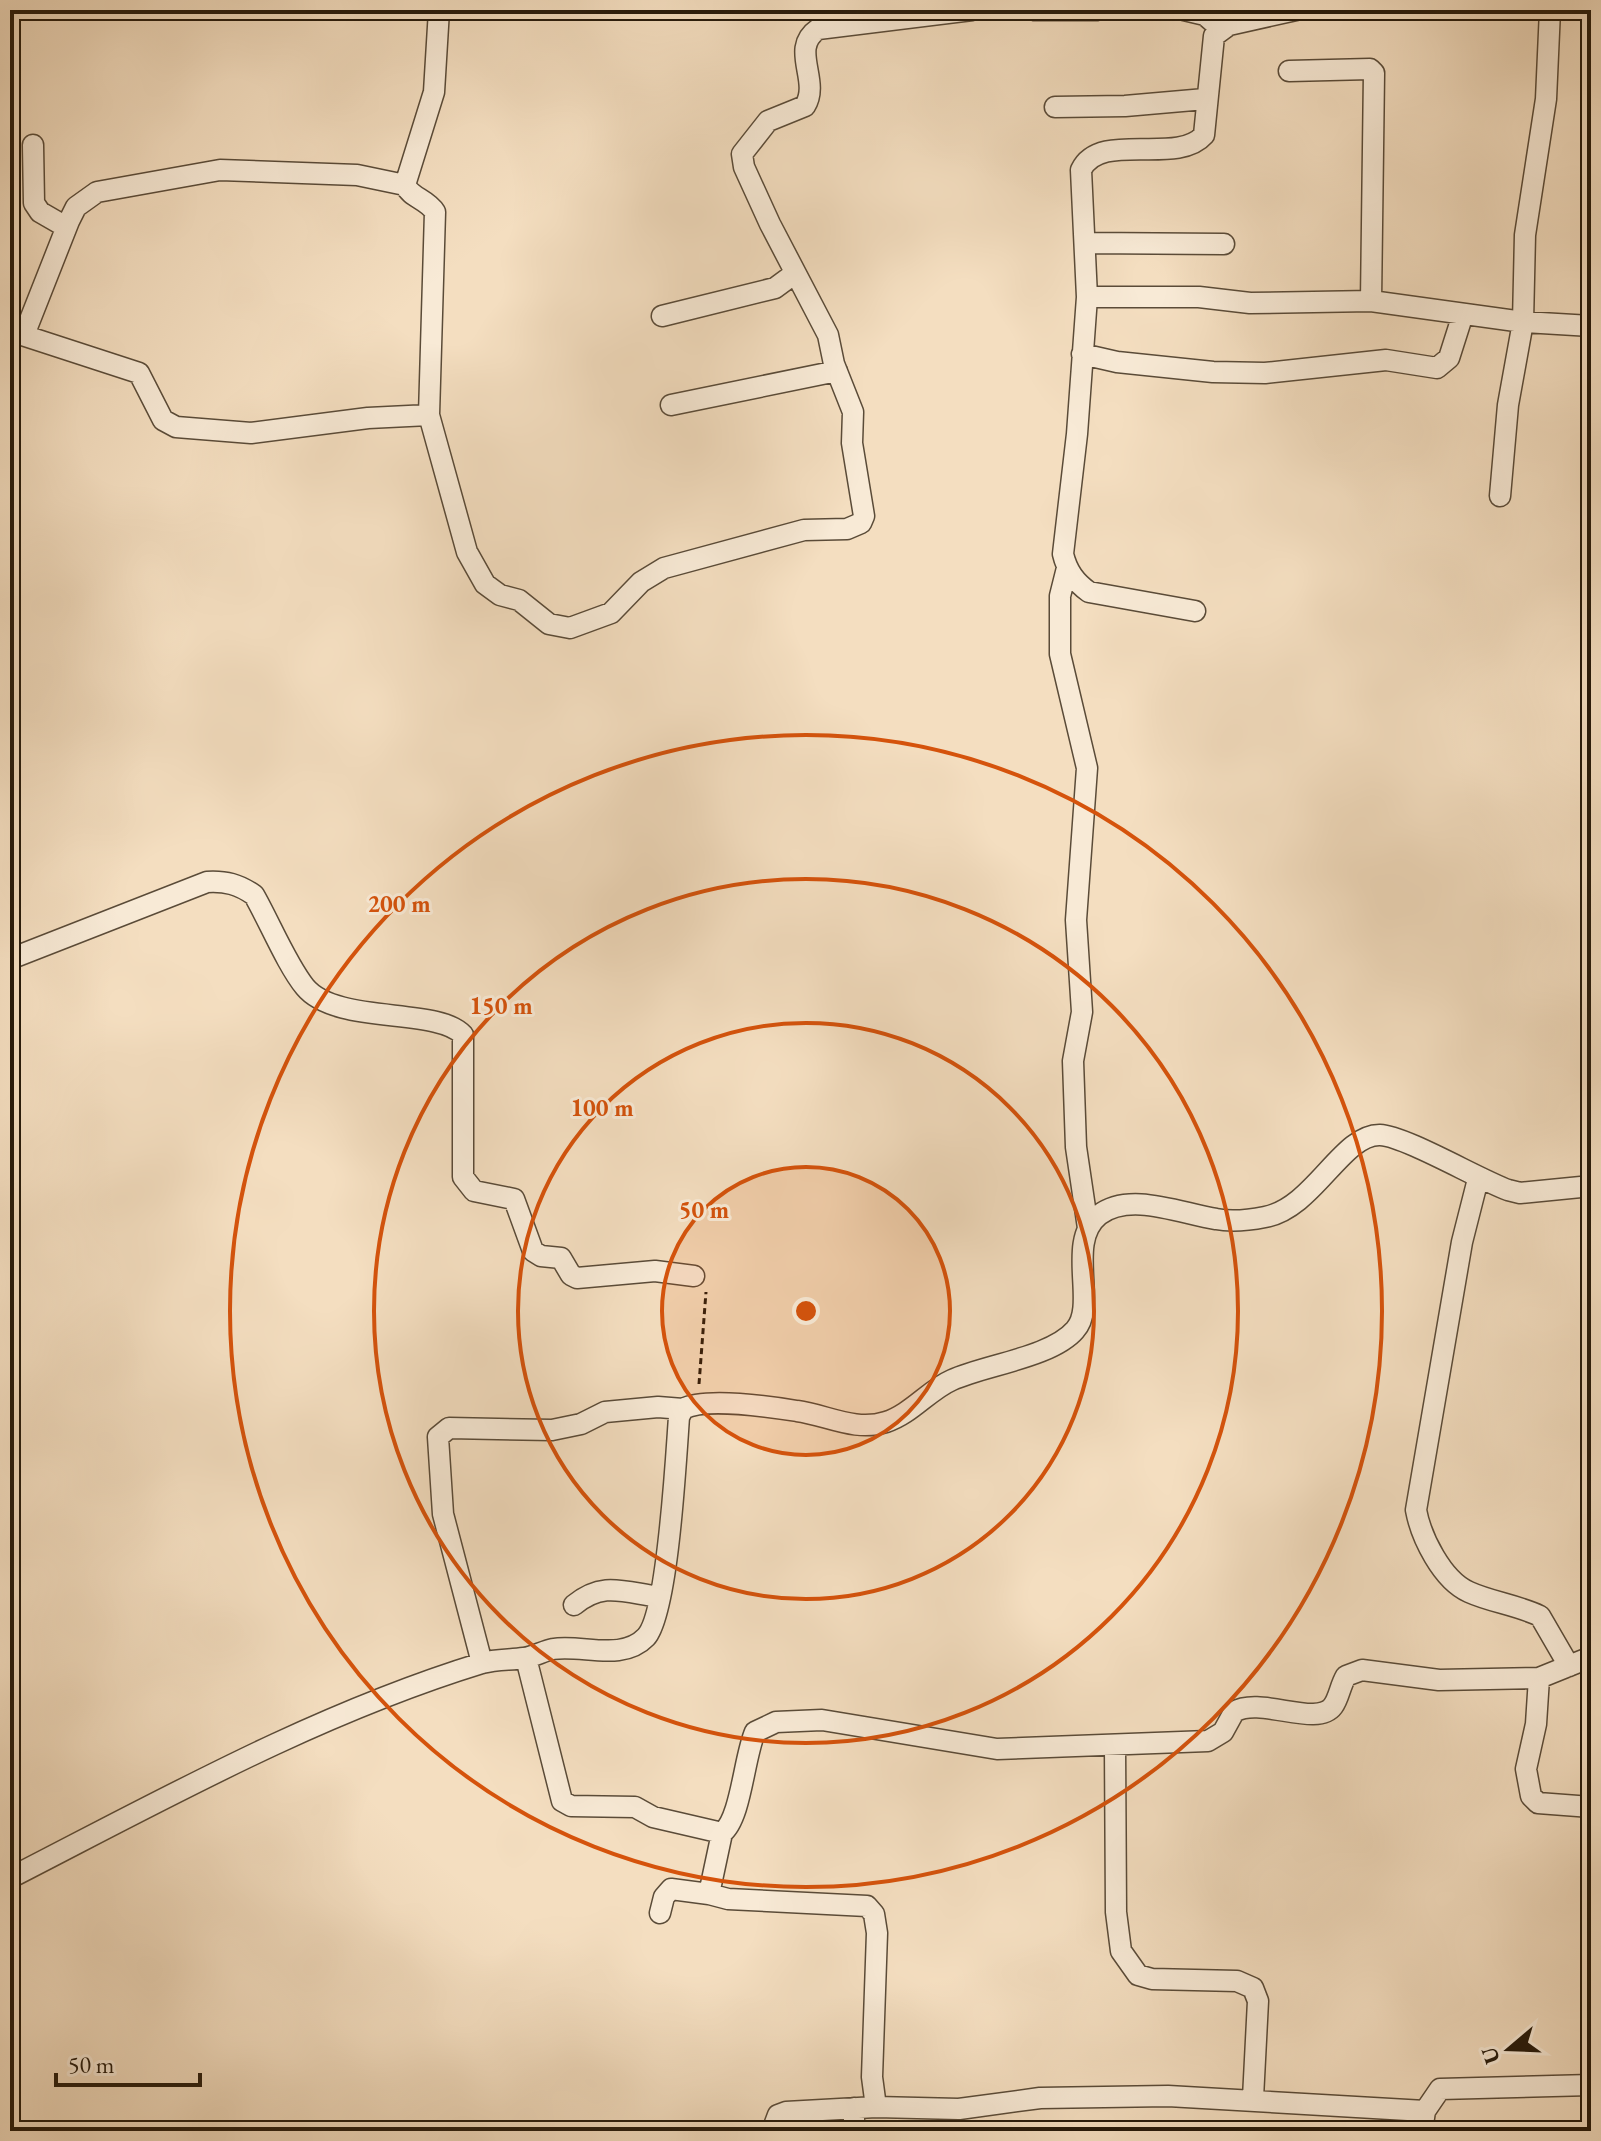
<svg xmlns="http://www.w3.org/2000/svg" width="1601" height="2141" font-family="'EB Garamond',serif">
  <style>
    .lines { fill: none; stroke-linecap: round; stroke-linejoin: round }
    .street-casing { stroke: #5a4b38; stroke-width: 23 }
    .path { stroke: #261a0b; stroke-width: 3; stroke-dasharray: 6 4; stroke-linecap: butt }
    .street { stroke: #f8ead6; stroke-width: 20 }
    .ring { fill: none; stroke: #d5530c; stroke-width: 4 }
    .centre { fill: #d5530c; stroke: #f8ead6; stroke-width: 4 }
    .ring-label { font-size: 24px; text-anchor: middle; font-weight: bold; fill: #d5530c; stroke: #f8ead6; stroke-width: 6; stroke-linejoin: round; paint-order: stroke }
  </style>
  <rect width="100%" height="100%" fill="#f4dec0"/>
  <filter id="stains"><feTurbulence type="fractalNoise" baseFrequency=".0025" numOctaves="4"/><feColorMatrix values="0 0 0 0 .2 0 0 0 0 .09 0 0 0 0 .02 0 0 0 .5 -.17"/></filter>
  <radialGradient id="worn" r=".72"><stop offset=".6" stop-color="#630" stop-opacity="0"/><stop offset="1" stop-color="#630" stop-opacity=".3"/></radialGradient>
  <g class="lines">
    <defs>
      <path id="street" d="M439 10 434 92 405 185C411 198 427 199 435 212L429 415 467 552 485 584 500 595 519 600 549 624 570 628 611 613 641 582 664 568 804 530 847 529 861 523 864 516 852 443 853 412 834 364 828 335 770 224 744 167 742 154 768 121 805 106C821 80 789 49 818 29L972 10
        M1035 10H1096
        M1184 10 1205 15 1221 29
        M1289 71 1370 69 1374 73 1371 301
        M1055 107 1125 106 1205 99
        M33 145 34 203 40 212 66 227
        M1086 243 1224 244
        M1087 297H1199L1250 303 1371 301 1523 322 1591 326
        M662 316 775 288 794 274
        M10 331 139 373 163 420 176 427 251 433 368 418 429 415
        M24 335 69 221 76 207 97 192 220 170 357 175 405 185
        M1082 354 1117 362 1213 372 1265 373 1386 360 1437 368 1449 358 1463 314
        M671 405 837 371
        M1500 496 1508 405 1523 322 1525 235 1546 99 1550 10
        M1067 568 1060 596V654L1087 768 1076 920 1082 1012 1073 1061 1076 1147 1088 1228
        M1195 611 1089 592C1075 582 1067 571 1063 554L1077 434 1087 297 1081 170C1100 130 1177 166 1204 135L1214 36 1229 25 1296 10
        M10 959 207 882C226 881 238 884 254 895 269 921 287 965 305 987 336 1025 438 1007 463 1035V1177L474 1191 514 1199 533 1251 541 1256 561 1258 571 1275 577 1278 655 1271 694 1276
        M1478 1179 1462 1242 1416 1510C1421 1537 1442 1580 1469 1592 1491 1602 1517 1605 1540 1616L1569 1666
        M574 1605C603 1581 623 1592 659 1597
        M526 1658 562 1801 571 1806 635 1807 653 1817 722 1833C741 1819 744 1757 755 1732L776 1722 822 1720 997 1749 1208 1741 1223 1732 1234 1712C1260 1696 1317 1728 1333 1706 1339 1698 1340 1686 1346 1676L1362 1670 1439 1680 1539 1678 1591 1657
        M482 1663 443 1514 438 1437 449 1428 552 1430 581 1424 605 1412 658 1407 683 1409
        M1539 1678 1536 1724 1526 1769 1531 1796 1538 1803 1591 1807
        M1115 1747 1116 1912 1121 1951 1138 1975 1152 1979 1237 1981 1253 1988 1258 2001 1253 2098
        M722 1833 709 1894 728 1899 867 1906 874 1914 877 1933 872 2077 876 2107 959 2109 1040 2098 1168 2096 1425 2111
        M10 1878C164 1799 316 1714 482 1663 496 1659 510 1660 524 1658 534 1657 543 1651 553 1649 582 1644 622 1662 646 1637 668 1613 676 1457 679 1417L683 1409C705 1397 772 1407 797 1411 827 1415 855 1432 886 1422 911 1414 929 1390 952 1380 985 1365 1052 1357 1075 1330 1098 1305 1065 1242 1099 1215 1130 1191 1182 1214 1216 1219 1231 1222 1250 1220 1265 1217 1314 1208 1342 1134 1380 1135 1405 1136 1478 1179 1508 1190L1520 1193 1591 1186
        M660 1913 664 1897 671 1889 709 1894
        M772 2131 778 2115 786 2112 876 2107
        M854 2131V2108
        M1422 2131 1425 2111 1440 2089 1591 2085"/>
    </defs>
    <use href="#street" class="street-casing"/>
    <path class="path" d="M699 1384 706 1292"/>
    <use href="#street" class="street"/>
  </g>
  <circle cx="806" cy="1311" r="144" fill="#d5530c" fill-opacity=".12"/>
  <g class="ring">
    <circle cx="806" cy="1311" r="144"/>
    <circle cx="806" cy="1311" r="288"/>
    <circle cx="806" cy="1311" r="432"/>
    <circle cx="806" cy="1311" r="576"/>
  </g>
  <circle cx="806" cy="1311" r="12" class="centre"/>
  <g class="ring-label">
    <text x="399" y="912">200 m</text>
    <text x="501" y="1014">150 m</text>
    <text x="602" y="1116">100 m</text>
    <text x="704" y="1218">50 m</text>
  </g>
  <rect width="1601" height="2141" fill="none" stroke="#f4dec0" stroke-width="40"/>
  <rect x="12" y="12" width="1577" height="2117" fill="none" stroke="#261a0b" stroke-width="4"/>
  <rect x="20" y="20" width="1561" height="2101" fill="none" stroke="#261a0b" stroke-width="2"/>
  <g transform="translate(1509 2049) rotate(251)" stroke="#f8ead6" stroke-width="6" paint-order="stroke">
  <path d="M0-6L14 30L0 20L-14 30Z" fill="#261a0b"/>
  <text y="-12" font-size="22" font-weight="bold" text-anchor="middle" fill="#261a0b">U</text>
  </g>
  <path d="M56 2073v12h144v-12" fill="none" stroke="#261a0b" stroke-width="4"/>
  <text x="68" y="2073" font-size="24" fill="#261a0b" stroke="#f8ead6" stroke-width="6" paint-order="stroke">50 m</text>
  <rect width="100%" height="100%" filter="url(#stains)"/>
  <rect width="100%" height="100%" fill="url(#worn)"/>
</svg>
